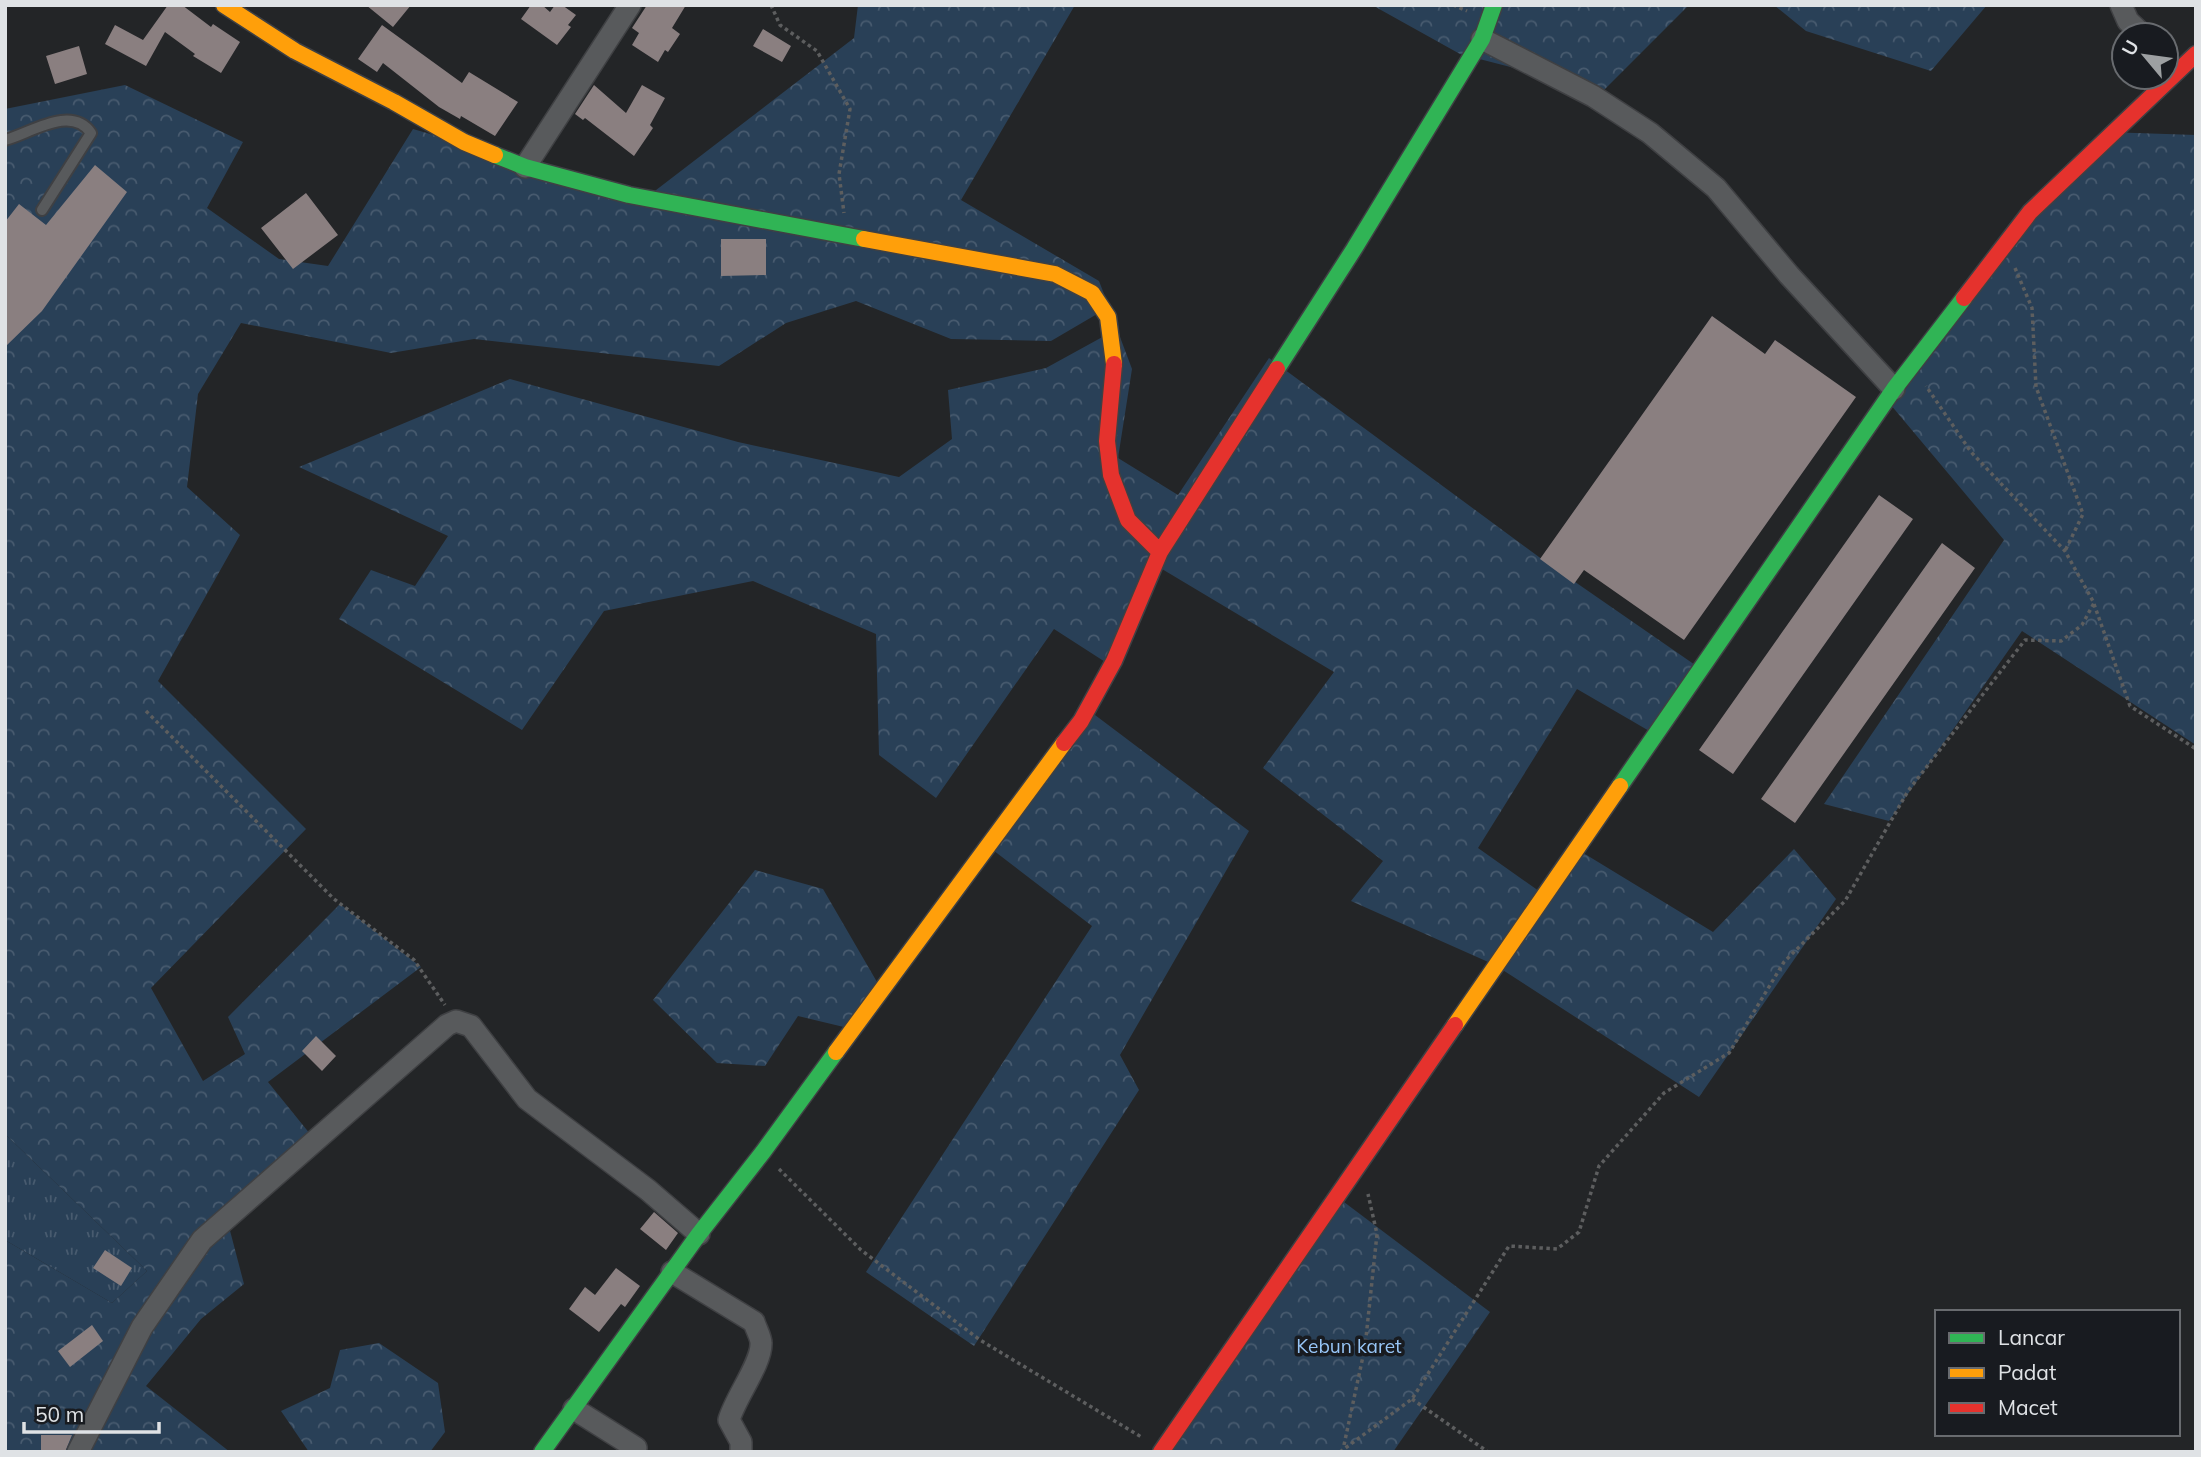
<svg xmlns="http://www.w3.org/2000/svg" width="2201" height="1457" font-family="Mulish,sans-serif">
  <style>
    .grass { fill: url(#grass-tufts) }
    .forest { fill: url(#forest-crowns) }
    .building { fill: #8a7f80 }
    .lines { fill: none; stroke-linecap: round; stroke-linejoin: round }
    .lane-casing { stroke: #3f4043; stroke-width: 14 }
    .street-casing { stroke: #3f4043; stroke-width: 24 }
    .fast-casing { stroke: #3f4043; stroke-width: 19 }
    .slow-casing { stroke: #3f4043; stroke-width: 19 }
    .jam-casing { stroke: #3f4043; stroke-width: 19 }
    .path { stroke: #5d5e5f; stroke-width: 3.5; stroke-dasharray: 3.5 3.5; stroke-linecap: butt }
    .lane { stroke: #585a5c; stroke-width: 10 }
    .street { stroke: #585a5c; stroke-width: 21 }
    .fast { stroke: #30b455; stroke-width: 16 }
    .slow { stroke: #ff9f0a; stroke-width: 16 }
    .jam { stroke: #e5322d; stroke-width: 16 }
    .labels { text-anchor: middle; stroke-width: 7; stroke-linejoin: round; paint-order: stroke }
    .park-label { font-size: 19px; fill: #97c5f6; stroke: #181b20 }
  </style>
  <defs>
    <pattern id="grass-tufts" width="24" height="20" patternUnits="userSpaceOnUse" patternTransform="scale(1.75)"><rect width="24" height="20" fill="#294057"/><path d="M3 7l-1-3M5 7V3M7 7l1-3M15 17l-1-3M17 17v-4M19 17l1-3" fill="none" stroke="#485b6f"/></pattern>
    <pattern id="forest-crowns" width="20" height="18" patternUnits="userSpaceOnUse" patternTransform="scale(1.75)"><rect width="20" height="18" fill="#294057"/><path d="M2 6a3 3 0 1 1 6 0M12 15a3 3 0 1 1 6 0" fill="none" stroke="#485b6f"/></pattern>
  </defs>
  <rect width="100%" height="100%" fill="#232527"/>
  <path class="grass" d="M5 1134 147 1271 112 1303 5 1240Z"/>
  <path class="forest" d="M858 5H1075L961 200 1099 281 1109 307 1051 341 951 339 856 301 786 323 719 366 474 339 391 353 241 323 198 394 187 487 240 535 158 681 306 829 151 988 203 1081 245 1054 228 1017 340 904 421 967 268 1082 319 1145 228 1223 244 1284 201 1319 146 1386 230 1452H5V1240L112 1303 147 1271 5 1134V109L125 85 243 142 207 208 279 259 328 266 413 129 647 197 854 38Z
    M1372 5H1689L1603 91 1460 54Z
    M1774 5H1987L1931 71 1806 31Z
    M2106 132 2196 135V745L2022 631 1889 821 1824 804 2004 540 1885 398Z
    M1117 329 1132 369 1118 458 1178 495 1269 358 1539 557 1698 667 1651 732 1577 689 1478 848 1546 896 1580 851 1713 932 1794 849 1836 899 1699 1097 1495 965 1351 901 1383 861 1263 768 1334 672 1162 569 1113 667 1054 629 936 798 879 755 876 634 753 581 604 611 522 730 339 619 371 570 415 586 448 536 299 467 510 379 738 442 899 477 952 439 948 390 1046 368Z
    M1091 712 1249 831 1120 1055 1139 1090 974 1346 866 1272 1092 926 989 847Z
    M755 870 823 889 877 982 848 1028 798 1016 765 1066 717 1063 653 1000Z
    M1336 1196 1490 1312 1393 1452H1160Z
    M379 1343 438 1383 445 1432 430 1452H309L281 1411 330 1388 340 1350Z"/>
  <path class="building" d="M168 5H182L211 27 213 24 240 42 221 73 193 56 195 54 165 32 146 66 105 44 115 25 143 40Z
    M366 5H411L393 27Z
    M531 5H542L550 12 555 5H562L576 15 568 25 571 27 557 45 521 19Z
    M647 5H686L672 28 680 34 668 52 665 50 658 62 632 45 639 33 632 28Z
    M382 25 462 83 469 72 518 102 495 136 461 116 460 119 439 107 383 63 377 72 358 59Z
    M763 29 791 46 782 62 753 46Z
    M79 46 87 74 55 84 46 56Z
    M594 85 626 113 642 85 665 98 650 125 653 128 634 156 585 118 583 120 575 114Z
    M95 165 127 192 42 311 5 347V222L19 204 46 225Z
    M306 193 338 235 293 269 261 228Z
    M721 239H766V275L721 276Z
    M1712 316 1765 354 1775 340 1856 397 1684 640 1584 570 1574 584 1540 559Z
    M1879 495 1913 519 1733 774 1699 750Z
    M1942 543 1975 568 1795 823 1761 799Z
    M316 1036 336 1056 322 1071 302 1051Z
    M654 1212 678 1233 666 1250 640 1229Z
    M105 1250 132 1268 121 1286 93 1268Z
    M616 1268 640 1286 625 1307 621 1304 599 1332 569 1309 585 1287 595 1295Z
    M92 1325 103 1341 70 1367 58 1351Z
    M41 1435H72L65 1452H41Z"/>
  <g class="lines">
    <defs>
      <path id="lane" d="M5 140C29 134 71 104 91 133L42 210"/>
      <path id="street" d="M2121 5 2128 21 2143 35
        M1482 39 1593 96 1650 133 1716 188 1789 275 1894 389
        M525 167 630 5
        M672 1272 754 1322C756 1329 761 1337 761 1343 762 1363 735 1398 729 1420L741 1442V1452
        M574 1409 636 1448
        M78 1452 142 1327 202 1240 447 1025 456 1021 471 1026 527 1099 648 1190 699 1234"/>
      <path id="fast" d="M495 155 525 167 629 195 864 239
        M1277 369 1354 249 1482 39 1494 5
        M1620 786 1894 389 1964 298
        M542 1452 699 1234 763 1152 836 1052"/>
      <path id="slow" d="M224 5 295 51 394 102 464 142 495 155
        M864 239 1055 274 1092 293 1108 317 1114 364
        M1455 1025 1620 786
        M836 1052 1064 743"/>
      <path id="jam" d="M1964 298 2030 212 2196 54
        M1114 364 1107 441 1111 475 1128 520 1160 552
        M1064 743 1081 721 1114 661 1160 552 1277 369
        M1161 1452 1455 1025"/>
    </defs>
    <use href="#lane" class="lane-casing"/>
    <use href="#street" class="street-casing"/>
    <use href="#fast" class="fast-casing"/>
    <use href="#slow" class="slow-casing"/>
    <use href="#jam" class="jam-casing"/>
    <path class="path" d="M771 5 780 25 817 51 850 109 839 174 844 213
      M1453 5 1467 11
      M2015 268 2032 308 2036 387 2083 514 2065 551
      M2094 604 2130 706 2196 749
      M146 711 334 899 414 960 445 1005
      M779 1169 861 1250 980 1340 1143 1438
      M1412 1399 1488 1452
      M1344 1445 1365 1347 1377 1234 1368 1194
      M1340 1452 1412 1399 1509 1246 1557 1249 1579 1232 1599 1166 1664 1093 1729 1053 1784 962 1845 901 1908 791 2025 640 2061 641 2082 625 2094 603 2065 551 1971 452 1926 386"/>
    <use href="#lane" class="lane"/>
    <use href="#street" class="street"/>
    <use href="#fast" class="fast"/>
    <use href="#slow" class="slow"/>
    <use href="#jam" class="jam"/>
  </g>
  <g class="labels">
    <g class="park-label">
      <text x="1349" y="1353">Kebun karet</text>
    </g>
  </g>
  <rect width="2201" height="1457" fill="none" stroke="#dfe2e5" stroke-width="14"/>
  <rect x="1935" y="1310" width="245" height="126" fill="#181b20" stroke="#686b6f" stroke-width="2"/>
  <rect x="1949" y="1333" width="35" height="10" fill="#30b455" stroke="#686b6f" stroke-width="2"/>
  <text x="1998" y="1345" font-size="21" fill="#dfe2e5">Lancar</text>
  <rect x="1949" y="1368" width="35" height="10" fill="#ff9f0a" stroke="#686b6f" stroke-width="2"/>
  <text x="1998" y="1380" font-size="21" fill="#dfe2e5">Padat</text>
  <rect x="1949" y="1403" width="35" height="10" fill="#e5322d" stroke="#686b6f" stroke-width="2"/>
  <text x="1998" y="1415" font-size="21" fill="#dfe2e5">Macet</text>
  <g transform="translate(2145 56) rotate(299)"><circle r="33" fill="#181b20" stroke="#686b6f" stroke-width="2"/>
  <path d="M0-5L12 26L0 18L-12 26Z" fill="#9da0a2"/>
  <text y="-10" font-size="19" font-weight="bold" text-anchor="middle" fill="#dfe2e5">U</text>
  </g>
  <path d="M24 1422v10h135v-10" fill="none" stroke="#dfe2e5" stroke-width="3.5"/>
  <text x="35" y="1422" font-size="21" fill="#dfe2e5" stroke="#181b20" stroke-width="5" paint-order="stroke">50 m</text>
</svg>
